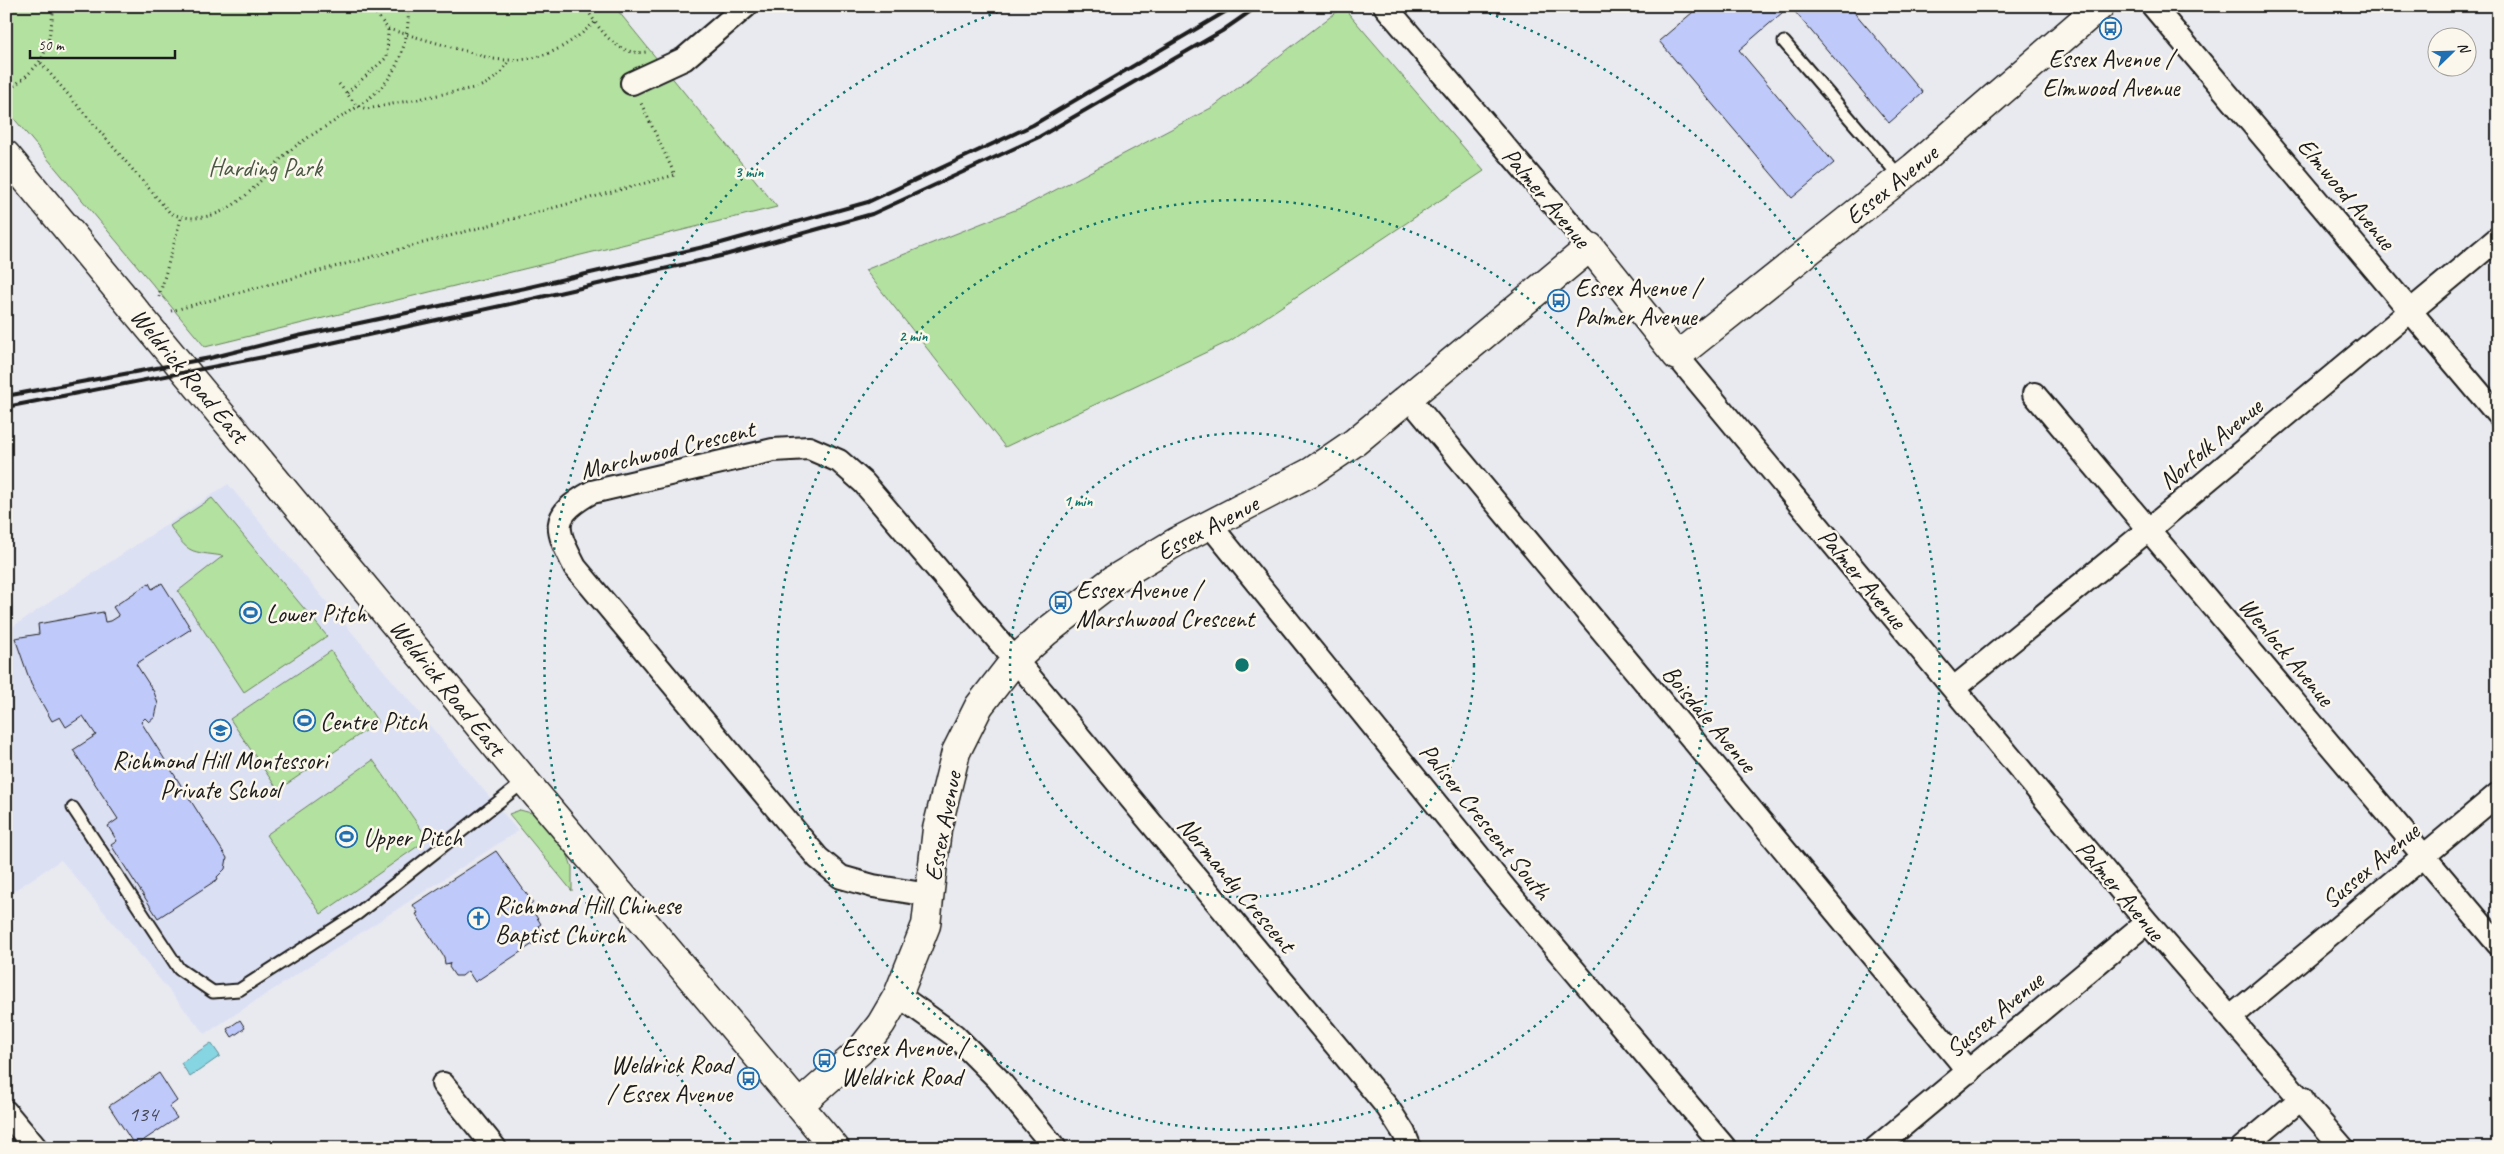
<svg xmlns="http://www.w3.org/2000/svg" width="2504" height="1154" font-family="Caveat,sans-serif">
  <style>
    .built { fill: #dce0f3 }
    .green { fill: #b3e1a0; stroke: #687e5e }
    .water { fill: #86d5e2; stroke: #5c8b93 }
    .building { fill: #bfcafb; stroke: #1c1c1c }
    .lines { fill: none; stroke-linecap: round; stroke-linejoin: round }
    .lane-casing { stroke: #1c1c1c; stroke-width: 15 }
    .street-casing { stroke: #1c1c1c; stroke-width: 26 }
    .secondary-casing { stroke: #1c1c1c; stroke-width: 31 }
    .path { stroke: #1c1c1c; stroke-width: 3; stroke-dasharray: 1 4; stroke-linecap: butt }
    .lane { stroke: #fbf7ec; stroke-width: 11 }
    .street { stroke: #fbf7ec; stroke-width: 22 }
    .secondary { stroke: #fbf7ec; stroke-width: 28 }
    .rail { stroke: #1c1c1c; stroke-width: 4 }
    .ring { fill: none; stroke: #0f766e; stroke-width: 2.5; stroke-dasharray: 2.5 5 }
    .labels { text-anchor: middle; stroke-width: 5; stroke-linejoin: round; paint-order: stroke }
    .number-label { font-size: 22px; fill: #454854 }
    .poi-label { font-size: 25px; fill: #1c1c1c; stroke: #fbf7ec; text-anchor: start }
    .park-label { font-size: 25px; fill: #495744; stroke: #fbf7ec }
    .street-label { font-size: 25px; fill: #1c1c1c; stroke: #fbf7ec }
    .centre { fill: #0f766e; stroke: #fbf7ec; stroke-width: 2.5 }
    .ring-label { font-size: 15px; text-anchor: middle; font-weight: bold; fill: #0f766e; stroke: #fbf7ec; stroke-width: 5; stroke-linejoin: round; paint-order: stroke }
  </style>
  <rect width="100%" height="100%" fill="#e9eaf0"/>
  <filter id="ink" filterUnits="userSpaceOnUse"><feTurbulence type="fractalNoise" baseFrequency=".02" numOctaves="2"/><feDisplacementMap in="SourceGraphic" scale="10" xChannelSelector="R" yChannelSelector="G"/><feConvolveMatrix kernelMatrix="1 2 1 2 8 2 1 2 1" color-interpolation-filters="sRGB"/></filter>
  <g filter="url(#ink)">
    <path class="built" d="M228 484 518 831 205 1034 61 860 6 896V631Z"/>
    <path class="green" d="M6 6H614L777 207 205 347 6 109Z
      M1343 7 1484 171 1230 341 1005 447 865 270 1025 206 1213 107Z
      M212 498 327 636 244 692 178 591 223 556C190 551 189 555 170 526Z
      M331 651 378 722 278 790 230 719Z
      M373 760 428 839 321 914 266 835Z
      M520 810 535 814 566 850 572 867V891L509 814Z"/>
    <path class="water" d="M211 1043 220 1056 190 1077 181 1063Z"/>
    <path class="building" d="M1700 6H1849L1923 93 1889 123 1790 6 1739 50 1834 163 1792 198 1659 41Z
      M149 583 152 589 162 583 191 629 136 664 154 692 158 704 155 717 149 722 145 718 141 722 227 858 225 869 217 877 218 879 158 918 111 845 117 841 108 826 118 819 73 750 96 735 83 716 66 727 60 717 52 721 31 684 15 638 39 634 38 624 103 612 105 622 111 621 119 616 113 607Z
      M496 851 533 903 529 905 541 924 538 926 545 936 475 982 468 971 462 976H455L449 967 450 963 445 964 444 957 416 914 418 913 413 905Z
      M240 1020 245 1028 232 1037 227 1029Z
      M159 1073 177 1101 169 1107 177 1118 135 1146 109 1106Z"/>
    <g class="lines">
      <defs>
        <path id="lane" d="M1784 42 1901 178
          M73 808 179 969 213 992 239 990 357 914 525 781"/>
        <path id="street" d="M1385 6 1590 247
          M2153 6 2498 415
          M632 83 684 59 746 6
          M1677 356 2147 922 2343 1148
          M2034 394 2498 944
          M1409 398 1969 1072
          M1210 525 1507 891 1725 1148
          M1954 688 2148 530 2498 238
          M929 895 873 886 841 877 818 858 575 567C555 528 549 516 592 492L773 450 809 448 839 461 864 483 1028 675 1388 1108 1404 1133 1410 1148
          M898 995 954 1035 997 1078 1055 1148
          M2231 1017 2498 794
          M443 1084 495 1148
          M6 1112 36 1148
          M1876 1148 2147 922
          M2242 1148 2302 1098"/>
        <path id="secondary" d="M6 155 525 781 835 1148
          M799 1105 860 1051 881 1024 898 995 926 925 937 829 956 752 979 706 1014 661 1046 632 1113 580 1176 542 1311 472 1355 442 1590 247 1677 356 1914 167 2100 6"/>
      </defs>
      <use href="#lane" class="lane-casing"/>
      <use href="#street" class="street-casing"/>
      <use href="#secondary" class="secondary-casing"/>
      <path class="path" d="M585 6C598 28 617 57 646 52
        M388 29 493 59C537 64 563 51 595 22
        M41 63 170 213C186 220 202 219 218 213 248 201 264 174 287 153 316 128 363 110 386 82 402 61 410 32 408 6
        M339 84 357 106 367 109 479 87C494 81 500 74 509 61
        M6 92C47 61 47 56 54 6
        M347 93 387 57 388 29 370 6
        M159 297 181 218
        M171 311 675 175 640 101"/>
      <use href="#lane" class="lane"/>
      <use href="#street" class="street"/>
      <use href="#secondary" class="secondary"/>
      <path class="rail" d="M6 396 210 358 298 336 525 288 721 243 868 202 1033 125 1235 6
        M6 407 299 350 528 300 725 255 872 214 1039 137 1222 31 1258 6"/>
    </g>
  </g>
  <g class="ring">
    <circle cx="1242" cy="665" r="232"/>
    <circle cx="1242" cy="665" r="465"/>
    <path d="M736 1145A697 697 0 0 1 1009 8M1475 8A697 697 0 0 1 1748 1145"/>
  </g>
  <defs>
    <symbol id="bus-ring" viewBox="-11 -11 22 22"><circle r="9.5" fill="#fbf7ec" stroke="#1f6fb2" stroke-width="1.5"/><path d="M-5-6H5V4H4V6H2V4H-2V6H-4V4H-5ZM-3.5-4V0h7V-4ZM-3.5 1.2v1.5H-2V1.2ZM2 1.2v1.5H3.5V1.2Z" fill="#1f6fb2"/></symbol>
    <symbol id="stadium-ring" viewBox="-11 -11 22 22"><circle r="9.5" fill="#fbf7ec" stroke="#1f6fb2" stroke-width="1.5"/><path d="M0-5a6.5 5 0 1 0 0 10a6.5 5 0 1 0 0-10ZM-3.5-1.8h7v3.6h-7Z" fill="#1f6fb2"/></symbol>
    <symbol id="school-ring" viewBox="-11 -11 22 22"><circle r="9.5" fill="#fbf7ec" stroke="#1f6fb2" stroke-width="1.5"/><path d="M0-5L7-2L0 1L-7-2ZM-4 1L0 2.5L4 1V4Q0 6-4 4Z" fill="#1f6fb2"/></symbol>
    <symbol id="church-ring" viewBox="-11 -11 22 22"><circle r="9.5" fill="#fbf7ec" stroke="#1f6fb2" stroke-width="1.5"/><path d="M-1.2-6h2.4v3.5h3.3v2.4h-3.3V6h-2.4V-.1h-3.3v-2.4h3.3Z" fill="#1f6fb2"/></symbol>
  </defs>
  <g fill-rule="evenodd">
    <use href="#bus-ring" x="2098" y="16" width="25" height="25"/>
    <use href="#bus-ring" x="1546" y="288" width="25" height="25"/>
    <use href="#bus-ring" x="1048" y="590" width="25" height="25"/>
    <use href="#stadium-ring" x="238" y="600" width="25" height="25"/>
    <use href="#stadium-ring" x="292" y="708" width="25" height="25"/>
    <use href="#school-ring" x="208" y="718" width="25" height="25"/>
    <use href="#stadium-ring" x="334" y="824" width="25" height="25"/>
    <use href="#church-ring" x="466" y="906" width="25" height="25"/>
    <use href="#bus-ring" x="812" y="1048" width="25" height="25"/>
    <use href="#bus-ring" x="736" y="1066" width="25" height="25"/>
  </g>
  <g class="labels">
    <g class="number-label">
      <text x="143" y="1121">134</text>
    </g>
    <g class="poi-label">
      <text x="2111" y="67" text-anchor="middle">Essex Avenue /<tspan x="2111" dy="29">Elmwood Avenue</tspan></text>
      <text x="1575" y="296">Essex Avenue /<tspan x="1575" dy="29">Palmer Avenue</tspan></text>
      <text x="1076" y="598">Essex Avenue /<tspan x="1076" dy="29">Marshwood Crescent</tspan></text>
      <text x="266" y="622">Lower Pitch</text>
      <text x="320" y="730">Centre Pitch</text>
      <text x="220" y="769" text-anchor="middle">Richmond Hill Montessori<tspan x="220" dy="29">Private School</tspan></text>
      <text x="363" y="846">Upper Pitch</text>
      <text x="495" y="914">Richmond Hill Chinese<tspan x="495" dy="29">Baptist Church</tspan></text>
      <text x="841" y="1056">Essex Avenue /<tspan x="841" dy="29">Weldrick Road</tspan></text>
      <text x="732" y="1073" text-anchor="end">Weldrick Road<tspan x="732" dy="29">/ Essex Avenue</tspan></text>
    </g>
    <g class="park-label">
      <text x="265" y="176">Harding Park</text>
    </g>
    <g class="street-label">
      <text transform="translate(1891 184) rotate(-39)" y="9">Essex Avenue</text>
      <text transform="translate(2347 193) rotate(50)" y="9">Elmwood Avenue</text>
      <text transform="translate(1547 197) rotate(50)" y="9">Palmer Avenue</text>
      <text transform="translate(190 375) rotate(50)" y="9">Weldrick Road East</text>
      <text transform="translate(2210 443) rotate(-40)" y="9">Norfolk Avenue</text>
      <text transform="translate(667 449) rotate(-14)" y="9">Marchwood Crescent</text>
      <text transform="translate(1207 527) rotate(-28)" y="9">Essex Avenue</text>
      <text transform="translate(1863 578) rotate(50)" y="9">Palmer Avenue</text>
      <text transform="translate(2287 651) rotate(50)" y="9">Wenlock Avenue</text>
      <text transform="translate(448 687) rotate(51)" y="9">Weldrick Road East</text>
      <text transform="translate(1710 718) rotate(50)" y="9">Boisdale Avenue</text>
      <text transform="translate(1486 821) rotate(51)" y="9">Paliser Crescent South</text>
      <text transform="translate(942 826) rotate(-79)" y="9">Essex Avenue</text>
      <text transform="translate(2370 865) rotate(-40)" y="9">Sussex Avenue</text>
      <text transform="translate(1237 884) rotate(50)" y="9">Normandy Crescent</text>
      <text transform="translate(2121 890) rotate(50)" y="9">Palmer Avenue</text>
      <text transform="translate(1994 1014) rotate(-40)" y="9">Sussex Avenue</text>
    </g>
  </g>
  <circle cx="1242" cy="665" r="8" class="centre"/>
  <g class="ring-label">
    <text x="749" y="177">3 min</text>
    <text x="913" y="341">2 min</text>
    <text x="1078" y="506">1 min</text>
  </g>
  <rect width="2504" height="1154" fill="none" stroke="#fbf7ec" stroke-width="25"/>
  <rect x="12" y="12" width="2479" height="1129" fill="none" stroke="#1c1c1c" stroke-width="2" filter="url(#ink)"/>
  <g transform="translate(2452 52) rotate(67)"><circle r="24" fill="#fbf7ec" stroke="#a29f99"/>
  <path d="M0-4L9 19L0 12L-9 19Z" fill="#1f6fb2"/>
  <text y="-8" font-size="14" font-weight="bold" text-anchor="middle" fill="#1c1c1c">N</text>
  </g>
  <path d="M30 50v8h145v-8" fill="none" stroke="#1c1c1c" stroke-width="2.5"/>
  <text x="38" y="50" font-size="15" fill="#1c1c1c" stroke="#fbf7ec" stroke-width="4" paint-order="stroke">50 m</text>
</svg>
